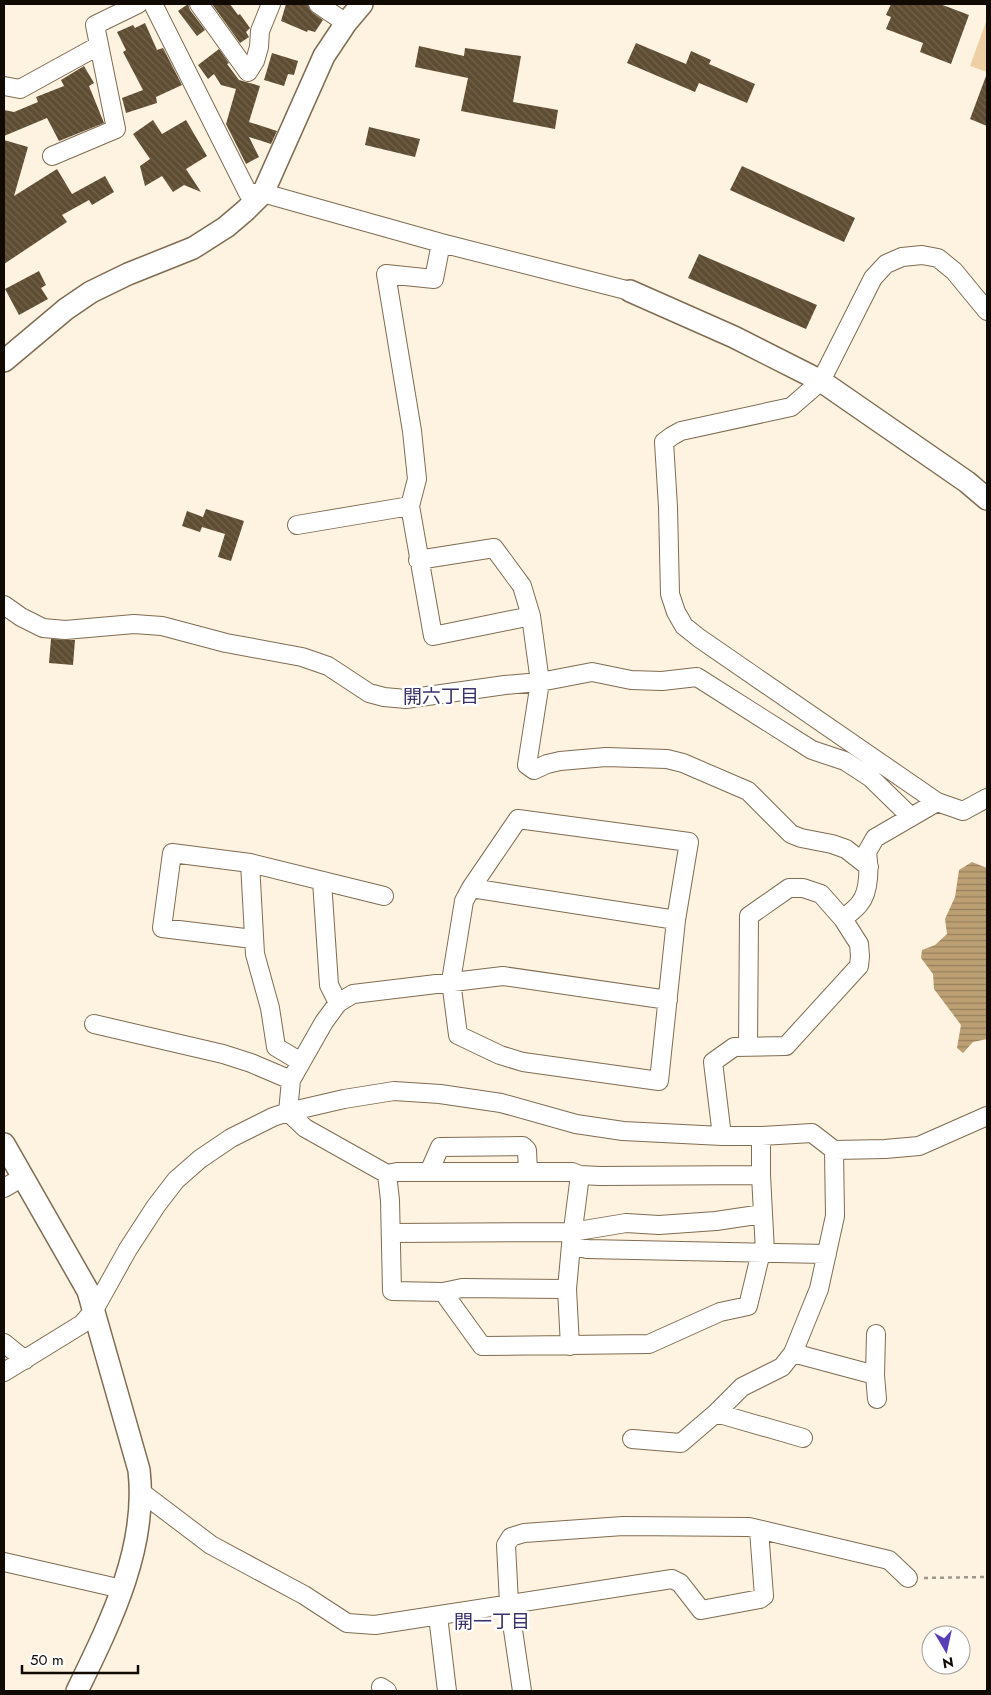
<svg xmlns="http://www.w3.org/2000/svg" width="991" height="1695" font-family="Jost,'Noto Sans JP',sans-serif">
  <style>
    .pitch { fill: #eed0a4 }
    .water { fill: url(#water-rules) }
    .building { fill: url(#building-back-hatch) }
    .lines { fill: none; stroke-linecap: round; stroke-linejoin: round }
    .minor-casing { stroke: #7f6c51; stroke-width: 20 }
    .tertiary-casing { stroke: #7f6c51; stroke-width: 24 }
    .path { stroke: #a19789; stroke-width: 2.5; stroke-dasharray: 4 4; stroke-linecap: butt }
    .minor { stroke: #fff; stroke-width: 18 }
    .tertiary { stroke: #fff; stroke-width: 21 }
    .labels { text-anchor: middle; stroke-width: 5; stroke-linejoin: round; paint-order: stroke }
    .neighbourhood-label { font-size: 19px; fill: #3a316d; stroke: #fff }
  </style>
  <defs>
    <pattern id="water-rules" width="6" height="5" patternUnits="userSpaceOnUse" patternTransform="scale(1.25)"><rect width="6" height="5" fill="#bc9f73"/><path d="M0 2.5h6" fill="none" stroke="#97805c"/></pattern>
    <pattern id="building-back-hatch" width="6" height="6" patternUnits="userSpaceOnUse" patternTransform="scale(1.25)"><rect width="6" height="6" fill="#5e4d32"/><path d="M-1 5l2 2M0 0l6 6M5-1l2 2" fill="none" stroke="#70624c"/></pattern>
  </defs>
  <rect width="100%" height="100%" fill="#fef2e0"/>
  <path class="pitch" d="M987 19V72L970 66Z"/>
  <path class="water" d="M972 862 987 868V1039L973 1042 963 1053 957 1048 961 1025 934 989 933 974 921 958 922 950 935 945 947 934 945 919 955 897 959 870Z"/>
  <path class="building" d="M188 4 190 10 205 30 197 36 178 11Z
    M212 4H230L238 15 240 14 250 28 246 32 249 37 240 43Z
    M286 4H307L312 12 323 20 315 32 308 30 307 32 281 21Z
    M891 4H940L969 15 951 64 920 52 923 43 886 29 891 17 886 15Z
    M145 23 157 50 163 48 182 85 156 97 157 103 126 113 122 98 143 90 123 52 126 50 117 32 133 25 135 28Z
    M636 43 686 64 691 51 711 60 709 64 755 84 747 103 699 83 695 92 627 63Z
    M419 46 464 56 465 48 521 56 513 102 558 110 555 129 461 111 468 78 415 67Z
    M219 49 229 63 227 64 239 80 260 86 249 122 277 131 271 144 249 137 259 157 246 164 226 124 236 89 221 85 214 74 208 79 198 65Z
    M272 53 298 61 294 75 288 74 284 86 264 80Z
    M84 66 94 83 89 86 104 123 59 141 47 118 4 136V110L14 112 38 102 36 97 64 86 61 80Z
    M986 76H987V126L970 119Z
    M153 120 162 134 186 120 207 156 186 169 201 192 184 185 173 192 162 176 145 186 140 166 150 159 133 134Z
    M369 127 420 139 415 157 365 145Z
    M4 140 28 147 14 196 57 169 72 194 105 176 114 192 92 205 89 200 62 215 67 222 4 264Z
    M742 166 855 218 844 242 730 190Z
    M699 254 817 305 806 329 688 278Z
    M39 271 46 285 41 288 48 299 19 315 5 289Z
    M206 509 244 521 231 561 218 557 225 534 202 527 200 532 182 526 187 511 203 517Z
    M51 639 75 640 73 665 49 663Z"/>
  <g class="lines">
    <defs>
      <path id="minor" d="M153 4 248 193H263L441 243 630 291
        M199 4 248 72 255 61 259 47 260 31 271 4
        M318 4 346 23
        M4 86 20 89 98 46
        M52 156 116 129 95 25 138 4
        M441 243 434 279 386 274 412 431 417 479 410 506 433 636 531 616
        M987 311 954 271 938 258 922 255 902 257 886 264 873 278 821 381 791 407 681 431 672 436 664 442 668 507 670 594 676 612 684 626 699 638 937 802 963 811 987 798
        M297 525 410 506
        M418 560 494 548 522 586 531 616 540 682 527 765 534 770 547 764 560 761 606 757 667 759 683 763 748 791 791 834 801 838 832 844 846 849 869 867
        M4 605 21 617 43 628 65 630 134 624 162 626 226 643 302 657 328 666 369 693 384 697 406 699 505 685 540 682 592 672 631 680 662 681 697 677 812 750 845 761 871 778 911 817
        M518 819 689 842 676 920 659 1081 523 1062 500 1055 458 1035 451 981 464 901 471 888Z
        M250 863 255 954 270 1008 276 1047 301 1062
        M322 881 329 985 338 1003
        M471 888 676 920
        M843 919C848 914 856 909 860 903 870 891 869 866 867 852L875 838 937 802
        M253 939 162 928 172 853 250 863 384 896
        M94 1024 223 1054 251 1063 291 1080
        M288 1112 305 1128 387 1174 397 1172H572L580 1175 600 1176 761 1175
        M288 1112 291 1080 324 1022 338 1003 353 994 503 976 668 1000
        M722 1136 713 1062 734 1047 786 1046 859 966 860 956 859 944 843 919 821 894 803 888H789L749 916 748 1046
        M761 1136V1175L765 1252
        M429 1172 440 1147 523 1146 527 1150 528 1172
        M387 1174 390 1200 392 1291 443 1292 482 1346 649 1344 720 1312 748 1306 761 1252
        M4 1188 23 1177
        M392 1233 572 1232 626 1223 659 1225 716 1221 763 1214
        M571 1245 587 1249 827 1254
        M443 1292 462 1288 567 1289
        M876 1334 875 1375 877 1399
        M4 1343 25 1360
        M570 1346 567 1289 571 1245 580 1175
        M793 1353 875 1375
        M4 1372 82 1324 94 1310 128 1249 156 1206 176 1180 200 1159 231 1138 273 1117 288 1112 344 1099 394 1091 440 1094 501 1103 576 1124 623 1131 722 1136H761L812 1133 834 1150 885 1149 919 1146 987 1116
        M716 1413 803 1438
        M632 1439 681 1443 716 1413 742 1387 782 1367 793 1353 819 1289 835 1216 834 1150
        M141 1492 211 1545 304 1595 347 1623 375 1625 672 1579 680 1583 701 1610 760 1599 764 1596 759 1530
        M4 1562 122 1589
        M438 1616 447 1691
        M381 1687 387 1691
        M522 1691 509 1603 506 1545 511 1537 524 1533 623 1526 749 1527 889 1560 908 1578"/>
      <path id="tertiary" d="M630 291 734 337 821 381 967 482 987 499
        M4 361 66 309 91 292 128 274 193 248 226 227 246 210 263 193 324 56 346 23 362 4
        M4 1144 88 1291 139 1470C148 1548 110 1623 77 1691"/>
    </defs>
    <use href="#minor" class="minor-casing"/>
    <use href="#tertiary" class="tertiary-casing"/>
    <path class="path" d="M924 1578 987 1577"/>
    <use href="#minor" class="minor"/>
    <use href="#tertiary" class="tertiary"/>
  </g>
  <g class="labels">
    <g class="neighbourhood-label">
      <text x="441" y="703">開六丁目</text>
      <text x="492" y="1628">開一丁目</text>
    </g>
  </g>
  <rect width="991" height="1695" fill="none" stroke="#110a02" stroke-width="10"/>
  <g transform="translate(946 1650) rotate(171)"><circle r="24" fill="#ffffff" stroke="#a09d9a"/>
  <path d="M0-4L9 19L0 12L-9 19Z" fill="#583eb6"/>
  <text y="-8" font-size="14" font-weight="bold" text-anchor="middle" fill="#110a02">N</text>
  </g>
  <path d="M22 1665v8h116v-8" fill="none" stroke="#110a02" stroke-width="2.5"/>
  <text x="30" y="1665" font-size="15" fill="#110a02" stroke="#ffffff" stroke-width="4" paint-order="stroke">50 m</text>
</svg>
